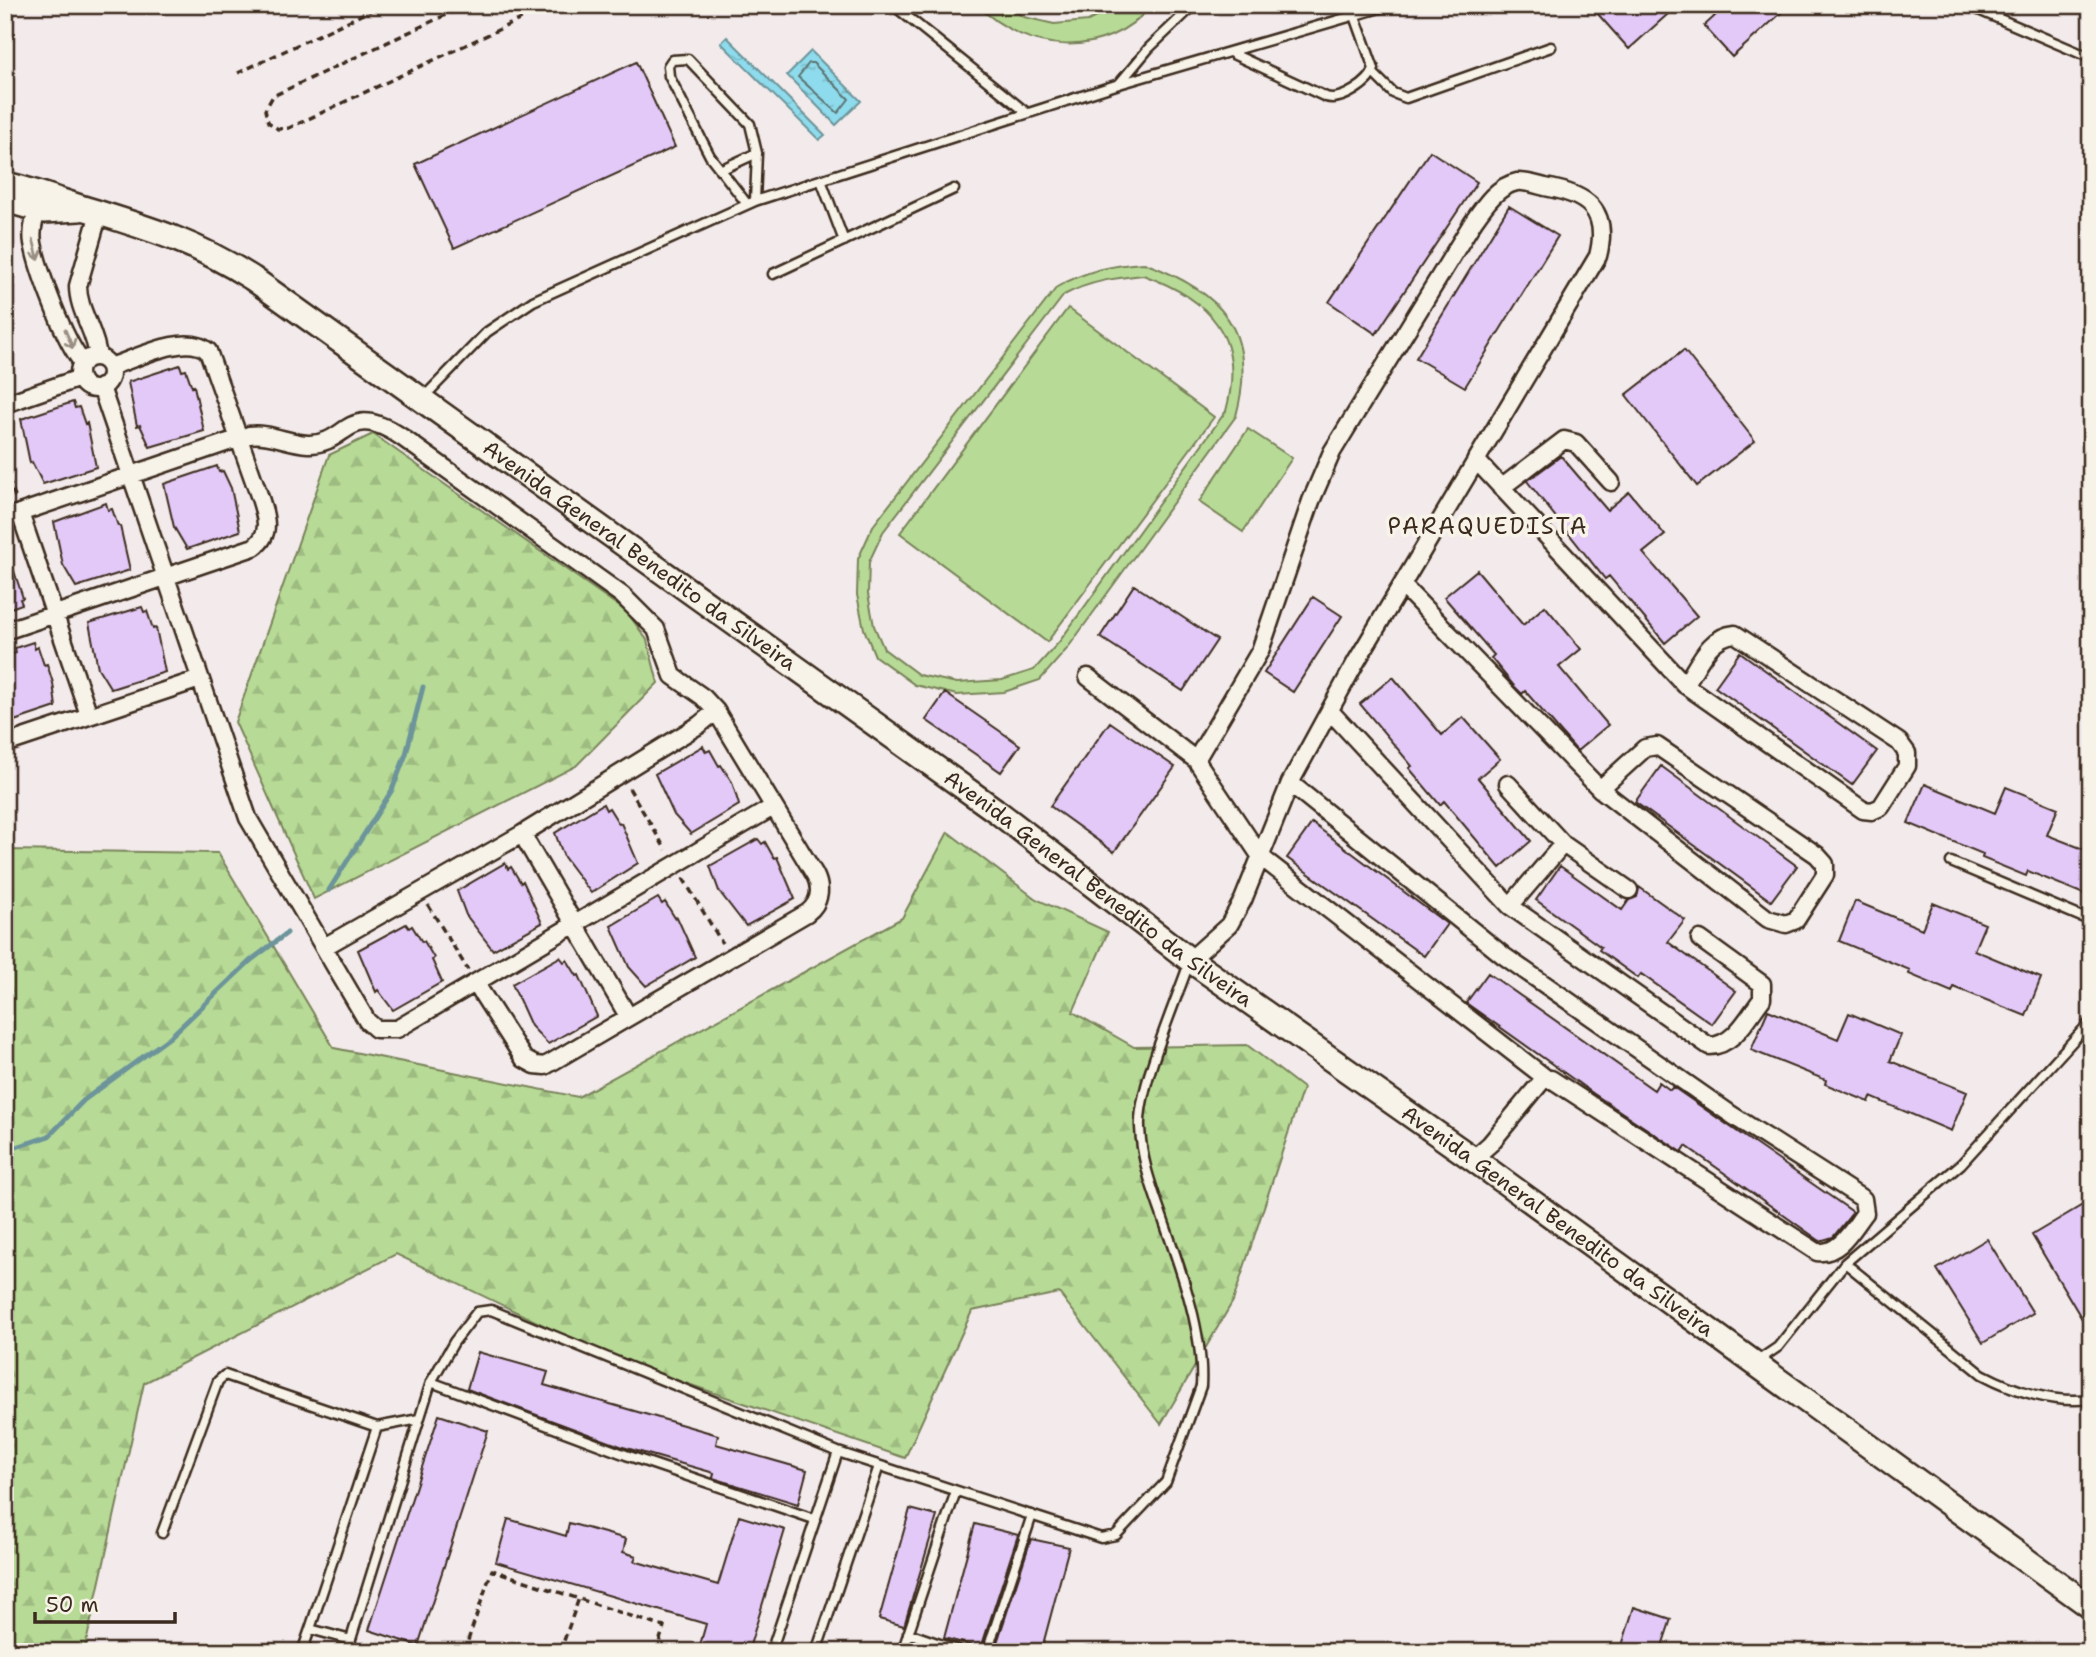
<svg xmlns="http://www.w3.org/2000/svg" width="2096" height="1657" font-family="'Shantell Sans',sans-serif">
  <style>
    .forest { fill: url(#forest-firs); stroke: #79825a; stroke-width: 2 }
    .garden { fill: #b7db96; stroke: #79825a; stroke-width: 2; fill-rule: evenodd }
    .water { fill: url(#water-ripples); stroke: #6c949a; stroke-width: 2 }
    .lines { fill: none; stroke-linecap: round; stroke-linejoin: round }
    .shore { stroke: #5c7170; stroke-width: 2 }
    .stream { stroke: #6c949a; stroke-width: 5 }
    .building { fill: #e3c9f8; stroke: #3b2a1e; stroke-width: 2 }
    .service-casing { stroke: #3b2a1e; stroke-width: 13 }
    .minor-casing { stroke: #3b2a1e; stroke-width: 21 }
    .secondary-casing { stroke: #3b2a1e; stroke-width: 28 }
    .path { stroke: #3b2a1e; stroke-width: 3.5; stroke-dasharray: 7 5; stroke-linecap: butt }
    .service { stroke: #f7f3e8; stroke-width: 8 }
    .minor { stroke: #f7f3e8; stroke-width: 16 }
    .secondary { stroke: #f7f3e8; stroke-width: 23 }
    .oneway { stroke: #998e83 }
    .labels { text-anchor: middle; stroke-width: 7; stroke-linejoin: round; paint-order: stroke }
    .street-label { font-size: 21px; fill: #3b2a1e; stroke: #f7f3e8 }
    .neighbourhood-label { font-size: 23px; letter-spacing: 2px; fill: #3b2a1e; stroke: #f7f3e8 }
  </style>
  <defs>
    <pattern id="forest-firs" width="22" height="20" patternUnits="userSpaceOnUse" patternTransform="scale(1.75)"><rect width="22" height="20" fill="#b7db96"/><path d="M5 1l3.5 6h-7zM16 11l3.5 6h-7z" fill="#9ebc81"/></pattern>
    <pattern id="water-ripples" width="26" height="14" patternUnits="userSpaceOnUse" patternTransform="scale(1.75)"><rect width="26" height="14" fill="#8ddbec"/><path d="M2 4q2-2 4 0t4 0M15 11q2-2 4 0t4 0" fill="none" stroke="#7bbcca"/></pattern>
  </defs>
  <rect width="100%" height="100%" fill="#f3ebeb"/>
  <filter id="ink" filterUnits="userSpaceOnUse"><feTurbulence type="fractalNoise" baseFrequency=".0143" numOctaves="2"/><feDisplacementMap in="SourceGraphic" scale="14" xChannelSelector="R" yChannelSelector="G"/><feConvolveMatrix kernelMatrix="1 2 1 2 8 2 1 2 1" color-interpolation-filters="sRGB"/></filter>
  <g filter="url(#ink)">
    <path class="forest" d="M373 434 627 612 647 640 658 683 576 766 314 899 235 722 329 455Z
      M948 832 1036 899 1108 932 1073 1012 1134 1047 1247 1045 1303 1088 1233 1301 1161 1424 1059 1293 972 1311 905 1458 612 1358 396 1254 144 1383 84 1652H5V850L218 853 334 1048 578 1097 902 918Z"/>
    <path class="garden" d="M977 5H1005L1024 17 1054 24 1088 21 1120 5H1152C1104 61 1027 54 977 5Z
      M1144 263C1221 291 1259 331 1236 416L1067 649 1040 680 1004 692 957 695 915 685 875 656 864 629 857 595 858 559 873 526 1057 287C1085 271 1112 265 1144 263ZM1143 275C1210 299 1246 337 1226 411L1059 642 1034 670 1002 680 957 683 919 675 884 649 874 626 868 594 869 562 883 532 1064 295C1090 281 1115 278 1143 275Z
      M1068 308 1214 417 1047 642 900 533Z
      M1248 429 1292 458 1243 532 1199 502Z"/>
    <path class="water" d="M727 37 825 135 819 140 721 43Z
      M811 51 861 101 836 125 787 75Z"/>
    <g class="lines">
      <path class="shore" d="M809 63H813L849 99 838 113 798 77Z"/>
      <path class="stream" d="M329 890 392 790 406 754 423 687
        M5 1151 49 1136 84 1100 170 1037 250 961 287 933"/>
    </g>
    <path class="building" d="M1606 5H1678L1629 49 1597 13Z
      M1705 5H1790L1732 57 1704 26 1715 16Z
      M636 62 675 147 454 248 415 164Z
      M1430 151 1477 182 1376 334 1329 302Z
      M1509 206 1558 236 1465 387 1416 358Z
      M1684 350 1755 441 1697 486 1626 395Z
      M180 365 182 371 186 370 192 387 194 386 204 431 150 447 140 425 137 426 128 382Z
      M73 402 75 408 79 407 85 424 87 423 96 467 43 484 32 462 30 463 21 419Z
      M1561 456 1607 510 1629 492 1665 535 1643 553 1697 616 1665 643 1609 576 1605 579 1527 481Z
      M217 466 219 472 223 471 231 488 240 531 187 549 174 527 164 484Z
      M106 503 108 510 112 509 118 526H120L130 570 76 587 63 565 54 522Z
      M8 553 23 598 20 599 22 604 5 610V554Z
      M1477 570 1523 625 1545 606 1581 649 1559 667 1608 725 1577 751 1525 691 1522 694 1514 686 1491 658 1494 655 1444 597Z
      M1134 585 1217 640 1183 691 1100 637Z
      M1313 597 1342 616 1293 692 1264 673Z
      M142 607 144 612 147 611 153 629 156 628 165 672 111 689 98 668 89 623Z
      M33 642 35 649 38 647 44 665 47 664 53 683 56 707 5 724V656L16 653 15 648Z
      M1740 652 1877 751 1852 785 1715 687Z
      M1393 677 1442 735 1463 717 1500 759 1478 778 1531 841 1500 868 1444 801 1440 805 1409 768 1412 766 1360 704Z
      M945 693 1020 745 1001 772 926 720Z
      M1110 722 1175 767 1114 852 1050 806Z
      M703 746 706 752 710 750 719 766 721 765 732 782 739 805 691 834 674 815 655 774Z
      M1661 766 1797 866 1771 901 1635 802Z
      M1925 784 1995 813 2006 787 2058 808 2047 835 2091 852V897L2028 871 2026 876 1982 858 1983 854 1908 823Z
      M603 804 606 810 609 808 619 824 621 823 638 863 591 893 564 857 555 833Z
      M1312 823 1447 924 1424 956 1287 858Z
      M758 839 762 844 765 842 774 858 777 857 795 899 746 926 719 891 710 866Z
      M505 863 508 869 511 867 521 883 523 881 542 923 493 950 466 915 457 891Z
      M1560 866 1622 910 1629 900 1637 897 1639 887 1685 920 1668 942 1736 991 1712 1024 1641 974 1638 978 1599 950 1601 947 1536 900Z
      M658 898 662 904 665 902 675 918 677 917 695 957 646 986 629 967 611 926Z
      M1855 901 1922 929 1933 903 1985 924 1974 950 2041 978 2026 1016 1954 987 1952 992 1909 974 1910 970 1839 941Z
      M406 924 409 928 412 926 422 942 424 941 434 958 432 960 442 982 393 1010 378 990 376 992 358 950Z
      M560 957 564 962 567 960 577 976 579 975 597 1016 548 1044 531 1026 512 984Z
      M1488 973 1654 1090 1659 1082 1670 1090 1673 1087 1853 1212 1833 1237 1820 1241 1686 1146 1682 1152 1594 1094 1466 1003Z
      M1768 1010 1838 1039 1849 1013 1901 1035 1890 1061 1967 1092 1951 1131 1871 1097 1869 1102 1825 1084 1826 1080 1751 1050Z
      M2091 1200V1334L2032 1235Z
      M1987 1239 2033 1313 1983 1343 1937 1269Z
      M478 1352 548 1372 544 1385 718 1435 716 1444 807 1470 798 1504 713 1478 714 1473 623 1447 467 1389Z
      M439 1415 488 1431 418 1646 369 1630Z
      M910 1509 937 1516 904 1626 879 1619Z
      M739 1516 785 1530 748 1652H698L706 1624 496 1562 508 1519 566 1536 569 1523 626 1539 623 1552 636 1556 634 1561 718 1585Z
      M975 1524 1018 1535 981 1648 944 1638Z
      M1031 1539 1069 1547 1041 1652H994Z
      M1634 1607 1671 1619 1660 1652H1620Z"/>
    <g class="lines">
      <defs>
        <path id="service" d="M893 5 1027 113
          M1967 5 2091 58
          M1233 54 1326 97C1341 102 1370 83 1374 69L1355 16
          M1373 73 1393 93 1406 98 1551 47
          M1119 84 1149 48 1194 5
          M720 170 757 153
          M821 180 844 241
          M747 204 710 156 669 76 668 66 672 60 688 59 750 124 757 153 755 201
          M773 274 954 189
          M424 397 487 332 533 301 755 201 1119 84 1390 5
          M1951 862 2091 921
          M1845 1263 1982 1374C2014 1391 2054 1404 2091 1399
          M1756 1362 1778 1347 1845 1263 1961 1164 2091 1021
          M431 1382 454 1342 477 1312 491 1310 838 1452 1101 1538 1116 1535 1166 1482 1201 1386C1204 1335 1182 1273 1165 1225 1154 1193 1141 1161 1140 1127 1138 1088 1175 1004 1189 963
          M162 1533 218 1381 225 1375 377 1427 419 1419
          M908 1633 963 1652
          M351 1640 310 1629 377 1427
          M302 1652 310 1629
          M347 1652 431 1382 626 1455 814 1519
          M771 1652 838 1452
          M816 1652 879 1466
          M902 1652 956 1491
          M987 1652 1032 1515"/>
        <path id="minor" d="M45 203C34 211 31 231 33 243 38 270 65 343 83 363
          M98 357C96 332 78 311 78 286L99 213
          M79 373a16 16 0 1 1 32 0a16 16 0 1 1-32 0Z
          M101 387 248 818 367 1021 376 1029H397L773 807
          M5 404 80 378
          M1476 460 1685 685 1863 810 1872 811 1881 807 1907 766V753L1899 742 1735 634C1709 636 1699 664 1685 685
          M1501 488 1564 440 1576 443 1611 482
          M20 513 89 715
          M5 518 249 435C269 432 287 443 308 444 349 445 346 399 403 438L622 595 656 629 673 676 703 697 716 711 815 875C822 889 820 903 807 913L545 1066 535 1065 524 1059 476 984
          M1402 585 1600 789 1768 919 1786 924 1796 920 1825 875V864L1817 855 1657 746 1645 748 1600 789
          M5 631 254 547C272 534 266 517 260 498L208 351C186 332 135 359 110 367
          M1088 677 1196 760 1261 857 1547 1079
          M1330 711 1510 906 1709 1046C1734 1046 1748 1017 1762 999V984L1700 939
          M5 744 200 679
          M1290 783 1504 956 1732 1115 1863 1199 1865 1213C1853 1228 1840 1255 1817 1252L1551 1079 1542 1081 1490 1144 1473 1159
          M1508 784 1563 844 1629 890
          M522 834 628 1016
          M1510 906 1563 844
          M324 947 522 834 699 725 716 711
          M1190 960 1229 925 1243 900 1290 783 1356 662 1598 256C1610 209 1586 194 1545 187 1537 185 1525 181 1517 182 1497 186 1484 206 1473 222L1332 452 1311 501 1260 651 1196 760"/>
        <g id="secondary">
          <path id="s1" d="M5 184C36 191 63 202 93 211 154 230 197 243 252 278L995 810 1190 960 1473 1159 2091 1607"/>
          <path d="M5 200 44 211 79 209"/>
        </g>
      </defs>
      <use href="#service" class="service-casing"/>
      <use href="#minor" class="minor-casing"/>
      <use href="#secondary" class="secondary-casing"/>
      <path class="path" d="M467 5 273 96 265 110 268 122 278 129 289 128 551 5
        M238 73 382 5
        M5 468 15 497
        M629 788 666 850
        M683 878 722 943
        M428 905 468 970
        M362 1644 387 1652
        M464 1652 492 1570 664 1627 656 1652
        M560 1652 579 1598"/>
      <use href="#service" class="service"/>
      <use href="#minor" class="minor"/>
      <use href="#secondary" class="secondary"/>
    </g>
    <defs><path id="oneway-shaft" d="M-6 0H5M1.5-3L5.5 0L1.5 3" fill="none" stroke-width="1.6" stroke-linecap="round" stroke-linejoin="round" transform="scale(1.75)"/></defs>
    <g class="oneway">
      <use href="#oneway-shaft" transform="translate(36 250) rotate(75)"/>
      <use href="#oneway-shaft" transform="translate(69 339) rotate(67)"/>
    </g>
  </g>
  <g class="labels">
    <g class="street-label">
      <text dy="7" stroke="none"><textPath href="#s1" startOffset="742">Avenida General Benedito da Silveira</textPath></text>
      <text dy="7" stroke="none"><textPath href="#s1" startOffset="1309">Avenida General Benedito da Silveira</textPath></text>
      <text dy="7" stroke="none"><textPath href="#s1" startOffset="1876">Avenida General Benedito da Silveira</textPath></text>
    </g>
    <g class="neighbourhood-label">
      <text x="1488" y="534">PARAQUEDISTA</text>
    </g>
  </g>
  <rect width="2096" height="1657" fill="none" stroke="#f7f3e8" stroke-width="28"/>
  <rect x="14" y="14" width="2068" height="1629" fill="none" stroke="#3b2a1e" stroke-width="2.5" filter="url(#ink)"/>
  <path d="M35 1612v10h140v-10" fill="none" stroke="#3b2a1e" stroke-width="3.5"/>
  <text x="46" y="1612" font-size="21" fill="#3b2a1e" stroke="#f7f3e8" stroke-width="5" paint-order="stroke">50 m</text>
</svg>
